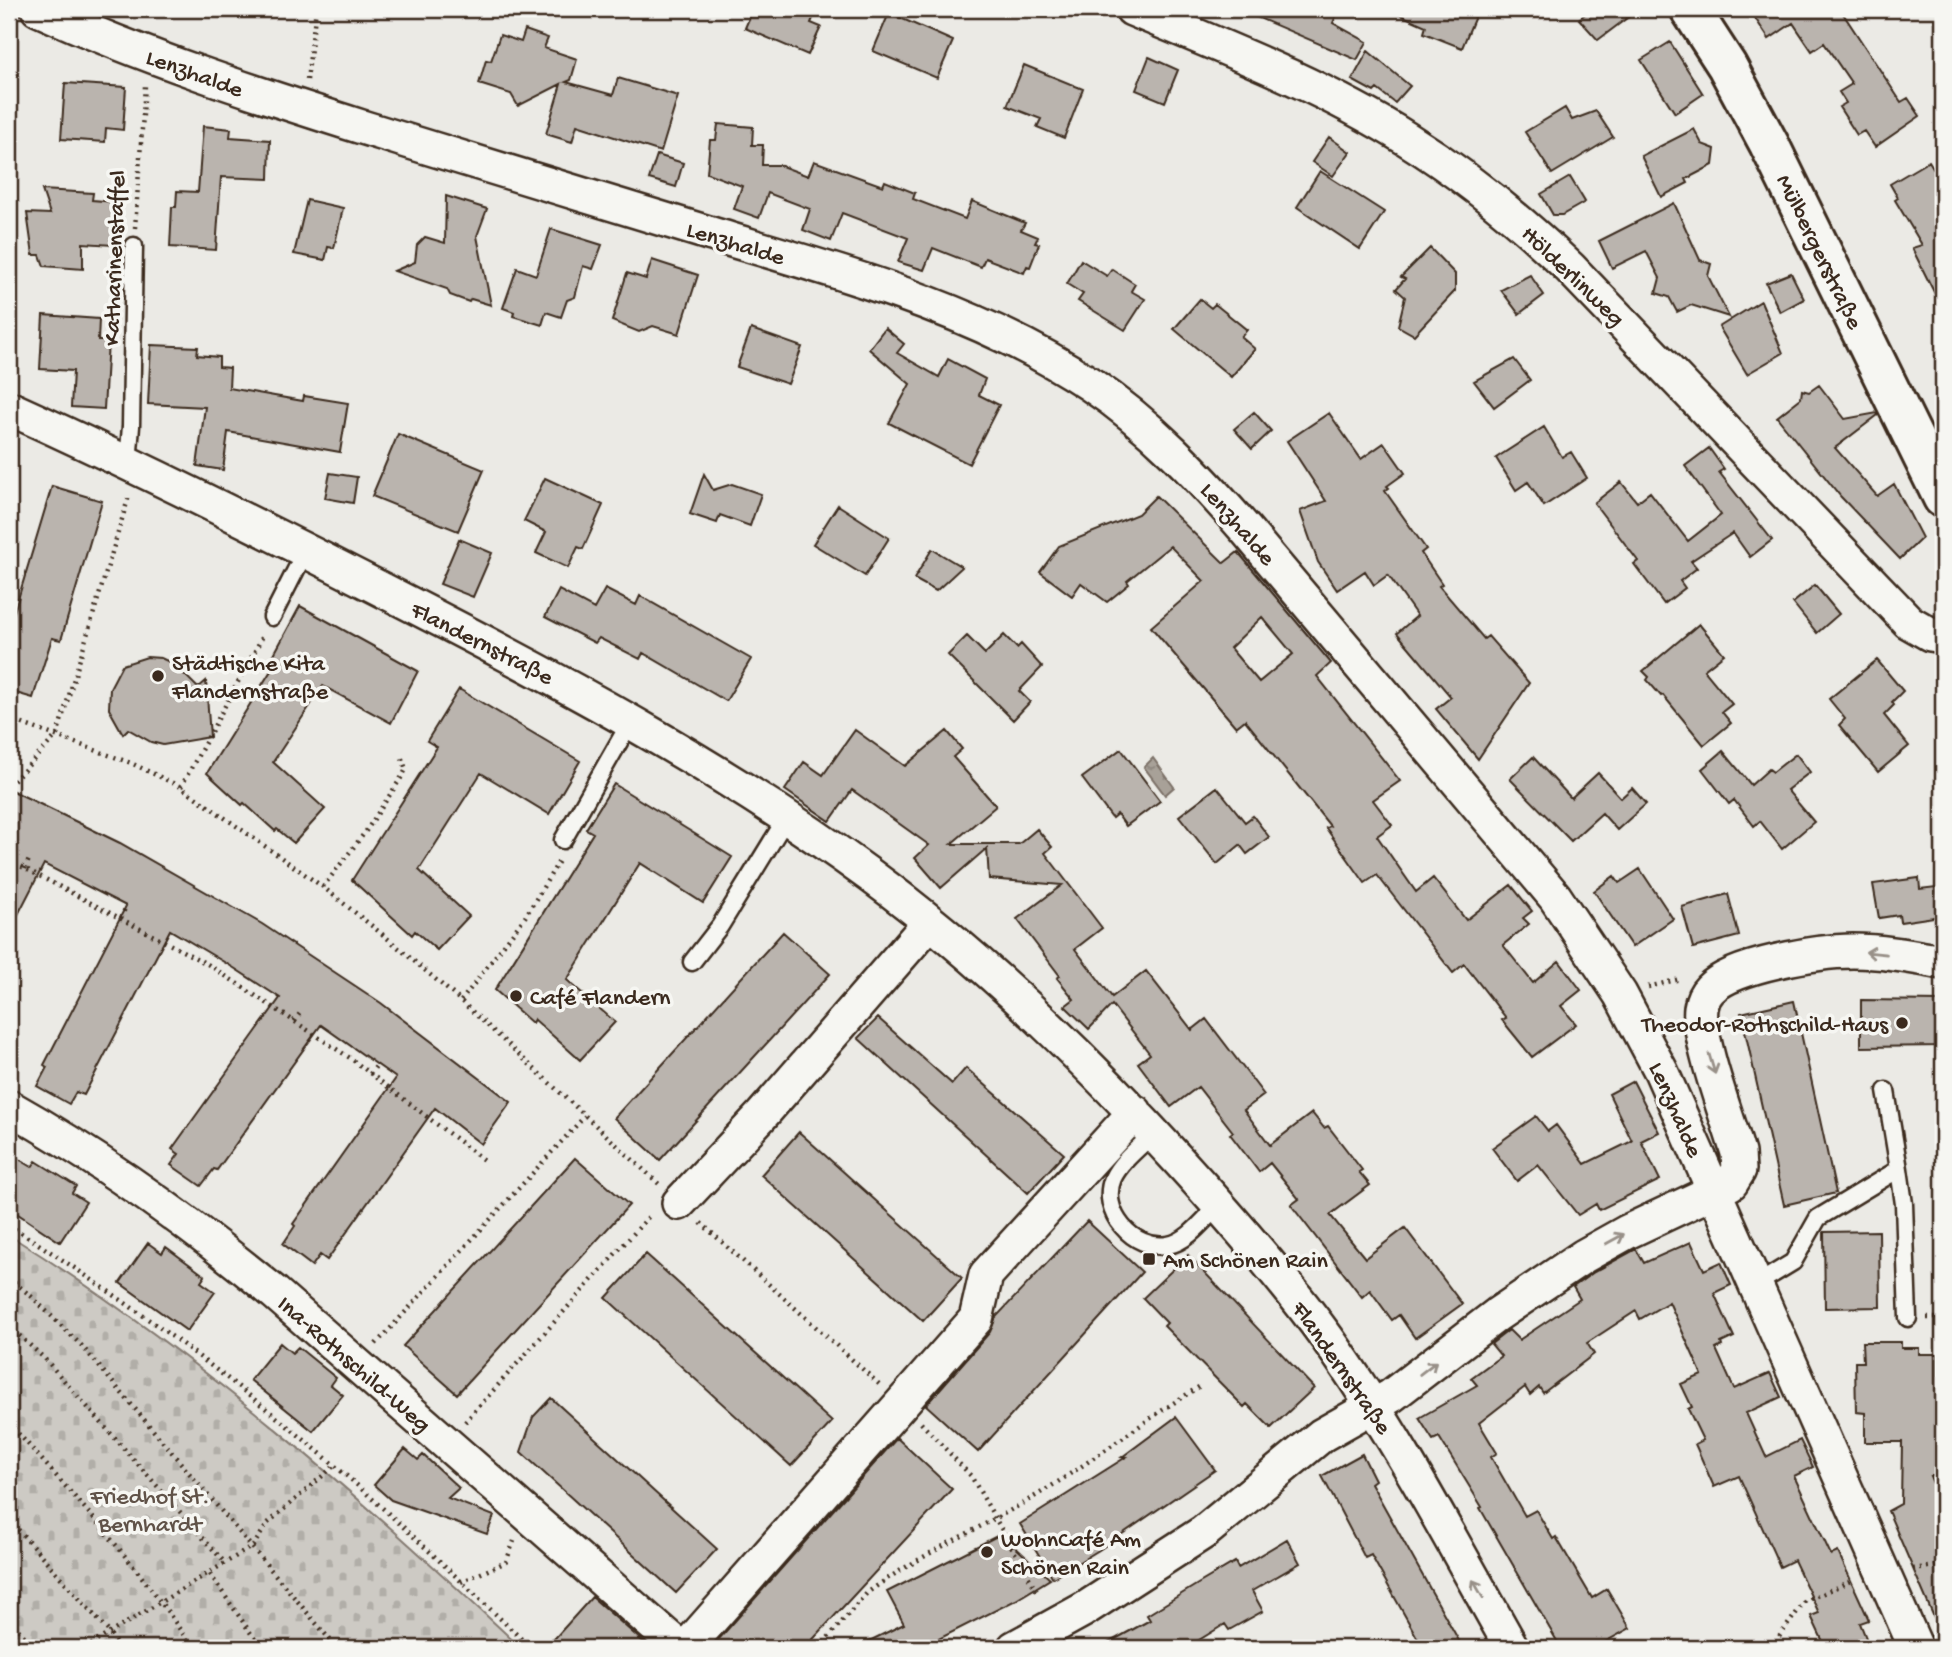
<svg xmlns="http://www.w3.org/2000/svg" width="1952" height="1657" font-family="'Gochi Hand',sans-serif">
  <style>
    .cemetery { fill: url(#cemetery-stones); stroke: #847a71; stroke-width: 2 }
    .water { fill: url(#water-ripples); stroke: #7c7167; stroke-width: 2 }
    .building { fill: #bab4ae; stroke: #3b2a1e; stroke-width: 2; fill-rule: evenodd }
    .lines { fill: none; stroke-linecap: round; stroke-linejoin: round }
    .lane-casing { stroke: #3b2a1e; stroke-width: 21 }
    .street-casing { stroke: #3b2a1e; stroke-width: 38 }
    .secondary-casing { stroke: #3b2a1e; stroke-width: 44 }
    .path { stroke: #3b2a1e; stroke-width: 4.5; stroke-dasharray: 2 5; stroke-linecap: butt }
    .lane { stroke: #f6f6f2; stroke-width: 16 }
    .street { stroke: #f6f6f2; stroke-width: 33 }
    .secondary { stroke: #f6f6f2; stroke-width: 38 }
    .oneway { stroke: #989088 }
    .poi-dot { fill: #3b2a1e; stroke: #f6f6f2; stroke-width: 2.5 }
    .labels { text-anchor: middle; stroke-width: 7; stroke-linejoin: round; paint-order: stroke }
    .street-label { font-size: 24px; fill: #3b2a1e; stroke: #f6f6f2 }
    .poi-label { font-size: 24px; fill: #3b2a1e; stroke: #f6f6f2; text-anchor: start }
    .park-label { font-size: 24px; fill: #605248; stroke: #f6f6f2 }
  </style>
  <defs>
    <pattern id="cemetery-stones" width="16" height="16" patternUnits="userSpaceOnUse" patternTransform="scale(1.75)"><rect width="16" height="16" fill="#cdcac4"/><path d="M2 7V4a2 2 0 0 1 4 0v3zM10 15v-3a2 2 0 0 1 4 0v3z" fill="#b1aea8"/></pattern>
    <pattern id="water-ripples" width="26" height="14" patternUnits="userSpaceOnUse" patternTransform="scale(1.75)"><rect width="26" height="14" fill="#a8a198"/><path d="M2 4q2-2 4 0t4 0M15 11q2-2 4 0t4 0" fill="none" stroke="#8a837b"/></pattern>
  </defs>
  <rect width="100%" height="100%" fill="#ebeae5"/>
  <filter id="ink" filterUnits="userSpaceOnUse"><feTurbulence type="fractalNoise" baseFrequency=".0143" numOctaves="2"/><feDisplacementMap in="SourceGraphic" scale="14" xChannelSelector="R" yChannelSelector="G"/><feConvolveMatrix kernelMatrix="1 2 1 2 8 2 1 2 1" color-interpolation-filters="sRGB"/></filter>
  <g filter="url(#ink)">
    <path class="cemetery" d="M9 1235C195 1351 361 1497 521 1648H9Z"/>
    <path class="water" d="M1153 758 1174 787 1165 795 1144 767Z"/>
    <path class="building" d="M753 9H817L811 23 821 27 808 55 745 28Z
      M1238 9H1339L1333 23 1367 42 1357 60Z
      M1387 9H1463L1476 14 1462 48 1424 33 1426 26Z
      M1591 9H1639L1598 40 1579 19Z
      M1749 9H1840L1901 102 1908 98 1920 116 1875 147 1864 131 1857 135 1839 107 1846 103 1839 92 1852 84 1824 43 1812 51 1793 23 1769 39Z
      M889 13 953 41 937 78 873 51Z
      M525 30 548 38 544 48 577 59 571 80 566 82 613 95 618 78 678 96 661 152 577 125 572 142 546 134 561 84 518 106 511 94 479 84 486 60 491 61 500 35 521 42Z
      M1670 42 1703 94 1675 113 1641 60Z
      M1368 51 1410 86 1395 103 1377 89 1374 92 1352 80Z
      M1149 57 1178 70 1165 102 1136 90Z
      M1024 65 1083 89 1064 138 1037 127 1041 119 1007 106Z
      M65 83 126 87 123 130 106 128 105 142 61 139Z
      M1565 108 1572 120 1596 111 1613 137 1552 174 1525 132Z
      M718 124 753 127 752 145H763L762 165H779L808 176 814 161 883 186 885 181 915 193 913 199 965 219 972 201 1025 223 1021 230 1038 237 1035 243 1039 244 1030 267 1027 266 1024 273 985 258 981 267 933 248 924 270 898 262 908 238 842 213 831 241 803 230 810 209 768 193 759 218 734 209 742 186 707 173 710 140H716Z
      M203 126 231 129 230 137 270 140 269 179 221 177 216 250 170 247 172 207H176L177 191 198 192Z
      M1694 129 1702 144 1715 149 1713 165 1686 179 1688 183 1661 197 1641 156Z
      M1329 137 1350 152 1333 176 1312 162Z
      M657 155 683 163 676 187 649 179Z
      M1929 161 1943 184V310L1912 248 1922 245 1895 200 1898 198 1890 184Z
      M1320 171 1384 212 1360 249 1297 207Z
      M1570 177 1585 202 1562 215H1553L1541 194Z
      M42 190 93 193 92 200 116 202 113 245 83 243V269L44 266 40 255H33L27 213 50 214Z
      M446 196 487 209 477 236 491 305 471 299 469 302 450 295 447 289 394 271 415 262 417 245 425 237 445 243Z
      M307 200 343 208 334 248 328 247 325 260 294 254Z
      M1674 203 1700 260 1711 264 1708 276 1729 317 1691 305 1677 312 1669 297 1656 293 1660 278 1646 251 1612 268 1599 241Z
      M551 229 602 245 593 269 583 266 575 297 567 300 561 317 546 312 542 325 513 316 514 312 503 308 517 268 536 275Z
      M1430 248 1455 274V291L1414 335 1398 326 1405 297 1396 289 1405 279 1401 277Z
      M652 260 698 275 679 334 653 326 639 332 612 321 627 273 646 279Z
      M1081 260 1107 276 1112 269 1135 284 1131 291 1145 299 1125 330 1078 301 1083 294 1067 284Z
      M1791 273 1804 299 1780 312 1766 283Z
      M1530 275 1544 295 1519 314 1501 290Z
      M1200 299 1211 308 1215 304 1247 330 1241 337 1255 349 1231 377 1174 329Z
      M1761 301 1783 353 1747 374 1719 327Z
      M43 315 99 319 98 341H108L104 409 71 407 73 371 40 369Z
      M885 328 904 344 897 353 939 377 948 359 985 379 979 395 999 405 969 464 889 423 910 384 869 349Z
      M751 329 802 347 788 384 737 367Z
      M151 345 198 347 197 355 219 357V367L230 368 229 388 303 401 304 396 348 403 340 452 228 432 223 470 197 466 205 407 148 404Z
      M1514 359 1530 380 1494 407 1474 381Z
      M1819 385 1845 419 1877 413 1878 415 1835 448 1877 496 1894 484 1922 538 1900 559 1841 497 1777 417 1801 398 1802 390 1809 392Z
      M1254 412 1271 431 1252 449 1234 429Z
      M1329 413 1361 459 1384 443 1405 473 1387 486 1389 488 1385 491 1426 549 1421 553 1442 584 1439 586 1484 639 1488 636 1529 683 1478 759 1436 709 1451 697 1397 633 1417 616 1388 575 1374 585 1365 571 1337 590 1318 562 1300 511 1326 501 1287 441Z
      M1544 427 1562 457 1571 452 1587 478 1544 506 1528 482 1516 490 1496 458Z
      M398 434 484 470 458 531 372 496Z
      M1709 448 1724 469 1719 472 1772 540 1750 557 1733 533 1691 561 1697 568 1680 581 1685 588 1664 604 1634 564 1638 561 1594 503 1621 482 1637 502 1650 492 1688 541 1721 515 1685 466Z
      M330 473 357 477 353 503 325 498Z
      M704 474 713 490 732 484 761 494 750 526 720 515 717 523 690 514Z
      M545 478 603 505 583 549 578 547 568 568 536 553 546 532 524 521Z
      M52 486 102 501 61 640 52 638 33 698 9 691V629Z
      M1156 496 1224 563 1238 552 1331 663 1317 676 1400 781 1373 800 1392 825 1377 836 1416 892 1433 878 1466 920 1511 885 1532 911 1523 918 1529 924 1503 945 1533 983 1559 961 1581 990 1561 1006 1576 1024 1532 1057 1502 1020 1506 1018 1464 964 1453 973 1377 875 1365 883 1326 828 1330 826 1245 720 1236 727 1151 627 1204 581 1170 546 1127 581 1129 584 1107 602 1081 583 1072 596 1040 572 1059 546 1138 514ZM1262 617 1293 654 1259 682 1230 648Z
      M838 505 889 538 865 576 813 544Z
      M459 539 492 553 473 597 440 584Z
      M932 549 962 567 936 591 914 579Z
      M1815 585 1839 614 1817 633 1793 603Z
      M605 589 636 605 640 596 751 659 726 701 643 653 640 659 599 638 595 643 545 617 559 590 594 609Z
      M300 606 418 671 391 723 323 686 273 762 325 809 294 843 277 829 275 831 244 803 242 805 207 773 277 661 272 658Z
      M1699 624 1724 654 1704 670 1732 704 1722 712 1731 723 1704 745 1663 695 1661 696 1647 680 1649 677 1643 671Z
      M1004 635 1017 648 1021 644 1042 667 1019 691 1030 702 1013 720 948 655 967 636 985 654Z
      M147 657 161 658 174 664 198 688 206 681 210 737 163 745 151 742 128 729 123 734 109 709 110 688 122 665Z
      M1877 660 1903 691 1892 702 1894 705 1884 715 1909 746 1878 772 1839 725 1845 719 1829 699Z
      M459 689 580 761 549 814 481 773 419 870 469 916 437 950 415 931 412 935 352 880 437 747 427 741Z
      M855 730 905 766 947 731 962 749 953 757 996 806 951 844H1019L1037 829 1052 847 1045 853 1102 928 1075 949 1112 997 1146 971 1192 1030 1206 1019 1264 1095 1244 1110 1270 1145 1312 1113 1324 1128 1328 1126 1362 1170 1359 1172 1370 1185 1330 1215 1365 1258 1405 1228 1462 1304 1415 1338 1399 1315 1392 1320 1370 1290 1362 1297 1291 1205 1299 1199 1270 1163 1259 1172 1230 1134 1233 1132 1198 1087 1171 1107 1138 1063 1150 1054 1112 1005 1089 1029 1065 1006 1074 999 1057 978 1060 976 1017 919 1062 885 989 879 987 848 941 888 915 858 929 845 852 790 830 821 785 790 804 762 823 775Z
      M1121 749 1160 801 1126 826 1117 814 1112 818 1082 778Z
      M1723 751 1751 785 1769 769 1773 772 1796 754 1810 772 1787 790 1814 822 1782 849 1760 821 1754 826 1734 800 1729 804 1702 769Z
      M1533 757 1571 798 1598 773 1621 798 1632 788 1646 804 1617 830 1602 813 1571 841 1510 779Z
      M614 784 732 857 703 903 640 863 567 980 615 1022 580 1060 534 1019 532 1023 495 990 593 833 586 829Z
      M1217 787 1245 822 1253 816 1269 837 1247 854 1240 845 1217 864 1179 816Z
      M9 789 120 843 262 924 381 1003 511 1102 481 1144 435 1108 327 1260 320 1255 312 1266 283 1244 295 1226 293 1224 396 1078 321 1025 217 1170 214 1169 201 1186 171 1165 179 1154 172 1149 280 998 234 968 170 930 84 1095 76 1092 69 1104 37 1086 47 1067 44 1065 126 906 44 864 9 932Z
      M1640 869 1673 919 1632 947 1594 891 1614 876 1619 883Z
      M1919 878 1920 889 1936 887 1941 916 1900 922 1899 915 1879 918 1873 884Z
      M1728 894 1739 936 1693 948 1682 907Z
      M783 932 830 974 660 1160 614 1118Z
      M1861 1000 1942 1001V1046L1861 1047Z
      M1794 1001 1836 1193 1784 1205 1741 1013Z
      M878 1018 952 1084 966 1068 1064 1154 1028 1193 858 1038Z
      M1633 1081 1659 1132 1641 1141 1660 1180 1599 1210 1596 1204 1578 1215 1538 1165 1517 1181 1492 1148 1536 1116 1548 1131 1556 1125 1585 1164 1632 1141 1609 1094Z
      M799 1132 962 1278 923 1321 761 1175Z
      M17 1158 32 1167 36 1161 76 1186 72 1193 86 1202 60 1242 9 1208V1171Z
      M575 1158 629 1205 457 1394 403 1346Z
      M1087 1221 1142 1272 978 1452 926 1405 990 1332 996 1317Z
      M1879 1231 1880 1307 1825 1308 1824 1232Z
      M1691 1242 1704 1270 1721 1262 1731 1285 1714 1293 1734 1337 1721 1343 1722 1346 1716 1349 1734 1389 1770 1373 1781 1397 1746 1413 1766 1457 1800 1440 1813 1467 1794 1476 1831 1555 1838 1552 1869 1620 1860 1623 1870 1648H1826L1811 1616 1819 1613 1794 1560 1780 1567 1739 1476 1714 1487 1695 1444 1703 1440 1688 1409 1692 1407 1681 1384 1702 1375 1669 1302 1640 1319 1636 1311 1587 1343 1594 1354 1543 1393 1539 1387 1530 1395 1525 1387 1479 1423 1497 1453 1491 1457 1525 1516 1536 1510 1553 1539 1556 1537 1592 1598 1607 1589 1630 1628 1594 1648H1561L1480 1508 1482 1507 1439 1437 1433 1440 1419 1418 1477 1385 1471 1378 1501 1356 1491 1344 1509 1330 1519 1340 1580 1299 1573 1287 1594 1272 1636 1249 1644 1263Z
      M148 1243 162 1253 166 1247 205 1276 201 1282 215 1292 187 1331 120 1283Z
      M646 1254 832 1422 791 1466 606 1298Z
      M1188 1255 1314 1388 1271 1428 1247 1404 1244 1407 1164 1326 1167 1323 1143 1298Z
      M1862 1342H1901V1348H1919V1354H1938V1404H1943V1476H1930L1943 1507V1638L1888 1511 1901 1504 1902 1442H1865V1413L1856 1412 1855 1362H1863Z
      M280 1343 292 1353 298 1347 336 1378 331 1385 343 1395 313 1431 250 1380Z
      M551 1398 717 1549 676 1593 521 1452 533 1417Z
      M1176 1417 1215 1470 1099 1550 1053 1578 1020 1524 1126 1457H1122Z
      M897 1438 952 1489 805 1648H711Z
      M405 1449 418 1460 423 1455 459 1488 448 1498 494 1516 487 1534 391 1500 374 1485Z
      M1362 1454 1375 1480 1371 1483 1463 1648H1423L1371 1555 1365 1558 1322 1476Z
      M1001 1534 1050 1579 1016 1600 921 1648H855L904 1624 887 1592Z
      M1287 1539 1300 1563 1252 1591 1263 1611 1229 1630 1225 1624 1186 1648H1099L1150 1620 1147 1615 1201 1582 1235 1562 1238 1568Z
      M592 1597 641 1640 651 1648H546Z"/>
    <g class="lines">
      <defs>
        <path id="lane" d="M128 463 131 426 134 246
          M272 617 306 550
          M563 840 631 721
          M692 962 720 926 787 817
          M1154 1133C1141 1146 1121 1161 1113 1178 1099 1211 1133 1251 1168 1245 1188 1242 1205 1218 1219 1205
          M1899 1169 1904 1204 1908 1318
          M1755 1285 1793 1262 1818 1218 1899 1169 1886 1091"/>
        <path id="street" d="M38 9C144 57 254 93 365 128 478 163 591 197 705 232 837 272 974 307 1090 384 1150 424 1199 476 1246 530L1555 897 1620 994 1661 1071 1916 1648
          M1132 9C1225 48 1321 85 1407 139 1466 176 1520 220 1570 268L1909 622 1930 634 1943 636
          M9 408C146 470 280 537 414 606 572 687 728 771 871 876 984 959 1085 1058 1179 1161 1231 1218 1282 1276 1327 1338 1397 1436 1453 1544 1512 1648
          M9 1107C105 1161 190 1223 275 1293L680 1648
          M679 1203 762 1115 930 922
          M686 1648 976 1319 986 1275 1135 1112
          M1014 1648 1083 1610 1204 1532 1322 1435 1391 1396 1498 1314 1584 1256 1627 1232 1731 1183 1739 1170 1738 1153C1728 1119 1697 1038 1701 1008 1702 1001 1705 994 1710 989 1733 965 1820 951 1853 951 1883 951 1914 957 1943 962"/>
        <path id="secondary" d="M1690 9 1727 66 1769 144 1943 498"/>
      </defs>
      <use href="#lane" class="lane-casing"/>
      <use href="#street" class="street-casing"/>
      <use href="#secondary" class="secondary-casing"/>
      <path class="path" d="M307 80 316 9
        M135 228 145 86
        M9 719 131 763 181 787 323 887 387 938 461 1001 659 1184
        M9 786 57 735 129 496
        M181 787 264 634
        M9 860 209 965 350 1058 486 1162
        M25 869 30 857
        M323 887 366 831 403 775 406 769 401 756
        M121 918 126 906
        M1648 987 1680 979
        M461 1001 525 917 559 861
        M294 1021 301 1012
        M370 1074 377 1065
        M701 1223 879 1384
        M9 1225C122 1297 231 1377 333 1464 401 1523 466 1586 531 1648
        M9 1278 31 1296 82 1346 337 1648
        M1927 1318H1943
        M9 1326 45 1359 225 1563
        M9 1342 17 1332
        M376 1344 585 1116
        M465 1422 651 1214
        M9 1423C73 1495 140 1566 192 1648
        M921 1423 971 1476 1038 1593
        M9 1519 109 1632 119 1648
        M1913 1569 1943 1565
        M210 1574 261 1648
        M461 1582 506 1562 514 1541
        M9 1619 35 1648
        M85 1648 253 1546 268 1523 334 1466
        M819 1648 867 1593C921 1553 985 1527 1042 1492 1097 1458 1147 1418 1202 1385
        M1771 1648 1805 1601 1853 1580"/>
      <use href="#lane" class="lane"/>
      <use href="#street" class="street"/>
      <use href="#secondary" class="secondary"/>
    </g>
    <defs><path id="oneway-shaft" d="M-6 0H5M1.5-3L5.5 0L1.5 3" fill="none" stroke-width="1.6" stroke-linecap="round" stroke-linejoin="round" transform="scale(1.75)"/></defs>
    <g class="oneway">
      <use href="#oneway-shaft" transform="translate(1876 953) rotate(-174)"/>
      <use href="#oneway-shaft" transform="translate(1712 1064) rotate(73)"/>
      <use href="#oneway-shaft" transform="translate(1615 1239) rotate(-29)"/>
      <use href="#oneway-shaft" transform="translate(1428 1368) rotate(-38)"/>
      <use href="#oneway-shaft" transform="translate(1478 1589) rotate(-120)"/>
    </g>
  </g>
  <g class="poi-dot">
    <circle cx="158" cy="676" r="7"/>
    <circle cx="516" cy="996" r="7"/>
    <circle cx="1902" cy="1023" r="7"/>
    <rect x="1142" y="1252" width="14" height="14" rx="3.5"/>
    <circle cx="987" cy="1552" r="7"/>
  </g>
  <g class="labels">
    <g class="street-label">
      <text transform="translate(195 72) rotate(20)" y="8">Lenzhalde</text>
      <text transform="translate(736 242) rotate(17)" y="8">Lenzhalde</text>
      <text transform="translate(1821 251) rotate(64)" y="8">Mülbergerstraße</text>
      <text transform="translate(113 258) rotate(-88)" y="8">Katharinenstaffel</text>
      <text transform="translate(1574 275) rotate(44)" y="8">Hölderlinweg</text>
      <text transform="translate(1239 523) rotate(49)" y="8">Lenzhalde</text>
      <text transform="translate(483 642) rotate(27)" y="8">Flandernstraße</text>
      <text transform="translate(1677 1109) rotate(66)" y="8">Lenzhalde</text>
      <text transform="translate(355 1363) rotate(41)" y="8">Ina-Rothschild-Weg</text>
      <text transform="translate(1343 1367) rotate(55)" y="8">Flandernstraße</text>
    </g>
    <g class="poi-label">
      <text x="172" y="670">Städtische Kita<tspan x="172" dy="28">Flandernstraße</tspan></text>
      <text x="530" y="1004">Café Flandern</text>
      <text x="1888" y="1031" text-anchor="end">Theodor-Rothschild-Haus</text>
      <text x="1163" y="1267">Am Schönen Rain</text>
      <text x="1001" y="1546">WohnCafé Am<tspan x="1001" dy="28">Schönen Rain</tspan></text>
    </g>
    <g class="park-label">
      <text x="150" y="1503">Friedhof St.<tspan x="150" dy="28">Bernhardt</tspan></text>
    </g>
  </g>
  <rect width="1952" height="1657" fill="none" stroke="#f6f6f2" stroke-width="35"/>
  <rect x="18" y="18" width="1917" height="1622" fill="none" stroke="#3b2a1e" stroke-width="2.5" filter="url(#ink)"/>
</svg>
